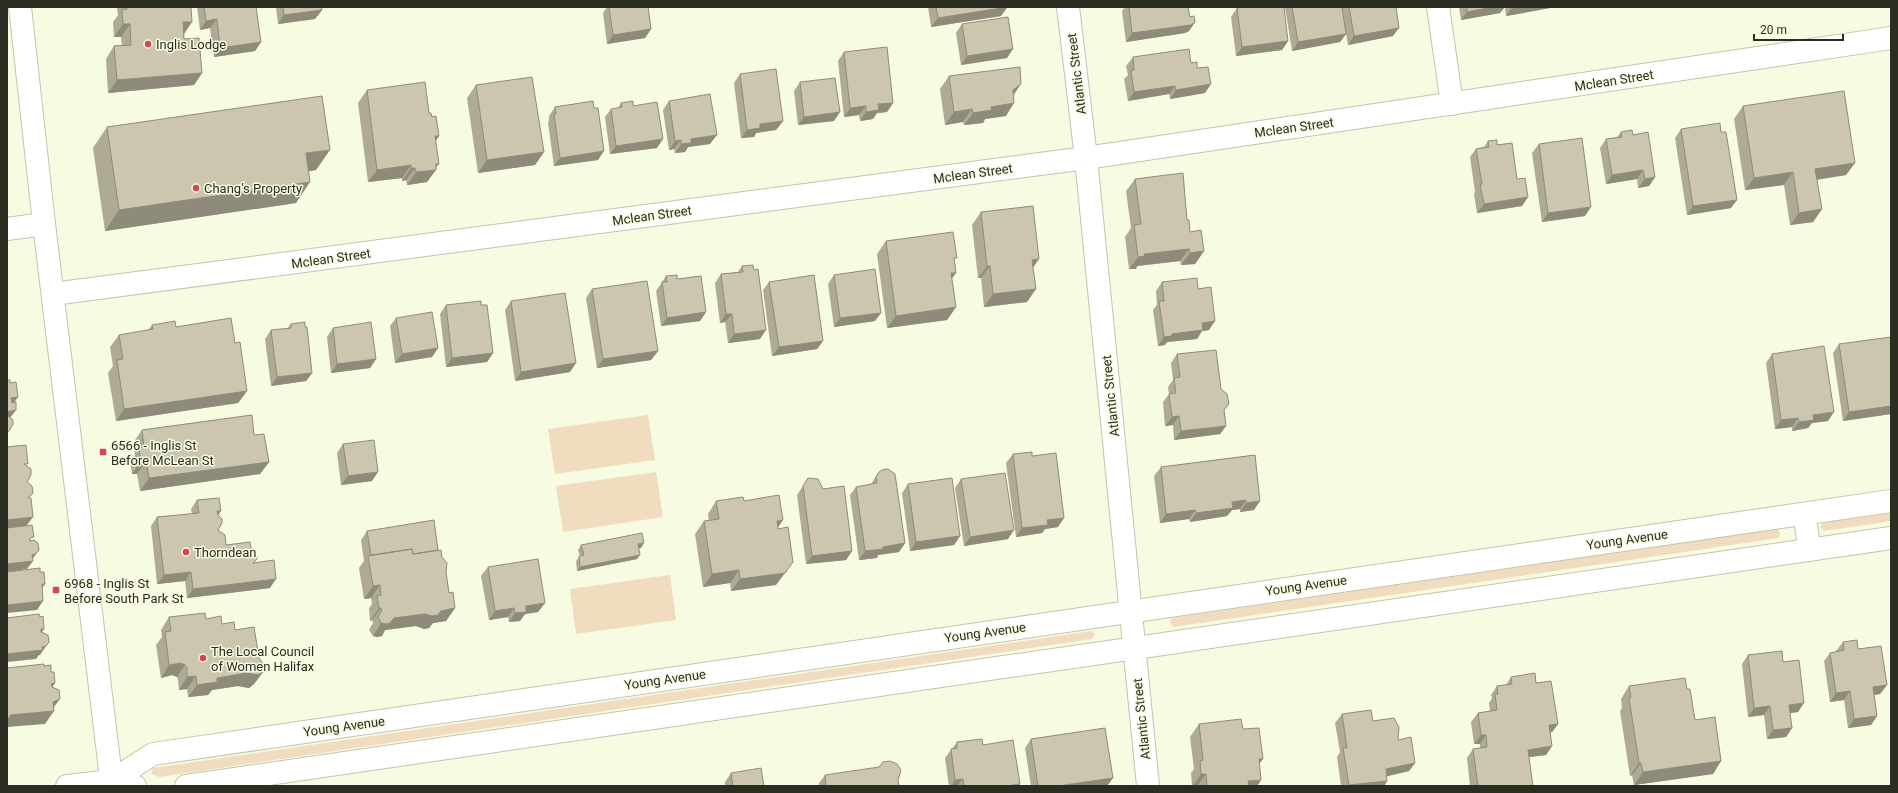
<svg xmlns="http://www.w3.org/2000/svg" width="1898" height="793" font-family="Roboto,sans-serif">
  <style>
    .grass { fill: #f1dcbf }
    .lines { fill: none; stroke-linecap: round; stroke-linejoin: round }
    .minor-casing { stroke: #c1c5ad; stroke-width: 24 }
    .tertiary-casing { stroke: #c1c5ad; stroke-width: 24 }
    .minor { stroke: #fff; stroke-width: 22 }
    .tertiary { stroke: #fff; stroke-width: 22 }
    .wall { fill: #afaa96 }
    .shaded-wall { fill: #8f8b7a }
    .building { fill: #ccc6ae; stroke: #8f8b7a }
    .poi-dot { fill: #d64554; stroke: #f7fbe2; stroke-width: 1.5 }
    .labels { text-anchor: middle; stroke-width: 3; stroke-linejoin: round; paint-order: stroke }
    .poi-label { font-size: 13px; fill: #2b2d23; stroke: #f7fbe2; text-anchor: start }
    .street-label { font-size: 13px; fill: #2b2d23; stroke: #f7fbe2 }
  </style>
  <rect width="100%" height="100%" fill="#f7fbe2"/>
  <path class="grass" d="M648 415 655 460 555 474 548 429Z
    M656 472 663 517 563 532 556 486Z
    M1891 512V521L1824 531 1820 527 1823 522Z
    M1778 529 1780 533 1779 538 1173 627 1170 622 1172 618Z
    M670 575 676 620 576 634 570 589Z
    M1092 631 1095 634 1092 639 159 777 151 774 153 768Z"/>
  <g class="lines">
    <defs>
      <path id="minor" d="M1068 7 1086 158 1148 786
        M1438 7 1452 104
        M7 229 44 224
        M53 294 1086 158 1891 38
        M1804 514 1810 550
        M111 781 153 754 1891 501
        M111 781 135 786
        M186 786 1891 538"/>
      <path id="tertiary" d="M20 7 44 224 112 786
        M67 786 111 781"/>
    </defs>
    <use href="#minor" class="minor-casing"/>
    <use href="#tertiary" class="tertiary-casing"/>
    <use href="#minor" class="minor"/>
    <use href="#tertiary" class="tertiary"/>
  </g>
  <path class="wall" d="M117 7H191L184 34V39L202 73 194 85 108 93 106 59 114 46 122 45 121 37H114L113 22 118 15Z
    M197 7H256L261 42 255 51 214 57 210 28 200 30Z
    M276 7H321L322 10 315 19 278 24Z
    M607 7H648L651 29 645 38 607 44 603 13Z
    M928 7H1008L1001 16 931 27Z
    M1125 7H1188L1190 17 1195 22 1189 31 1185 33 1126 42 1122 11Z
    M1285 7H1396L1393 36 1348 45 1346 34 1340 42 1292 51Z
    M1459 7H1556L1506 16 1505 7 1500 13 1461 20Z
    M1237 8 1288 41 1282 50 1236 56 1231 17Z
    M962 24 1007 58 961 65 956 33Z
    M844 52 893 103 887 112 877 113 873 119 860 121 859 115 844 117 838 61Z
    M1133 57 1191 63 1197 68 1205 93 1170 99 1169 94 1128 101 1124 79 1128 75 1126 66Z
    M740 74 783 121 776 130 756 133 754 137 741 138 734 83Z
    M949 76 1013 95 1006 116 985 119 983 123 964 125 963 122 945 125 940 89Z
    M800 82 834 121 798 125 794 91Z
    M476 85 544 152 535 165 478 173 467 98Z
    M367 90 429 113 432 117 439 136 436 141V168L427 182 407 185 406 180 402 181V178L368 182 358 103Z
    M669 101 710 144 688 147 685 152 675 153 674 149 669 150 663 110Z
    M621 103 633 106 657 148 610 154 605 117 611 109 618 108Z
    M1743 106 1846 175 1817 180 1822 209 1813 222 1790 225 1784 185 1745 190 1734 119Z
    M555 107 598 160 554 166 548 123 549 120V116Z
    M107 127 316 170 309 171 296 203 105 231 93 148Z
    M1681 129 1731 208 1687 215 1675 138Z
    M1621 132 1633 135 1655 177 1649 186 1638 188 1637 179 1606 184 1600 148 1606 139 1617 137Z
    M1488 141 1497 145 1528 197 1522 206 1477 213 1474 194 1475 192 1470 157 1476 149 1484 147Z
    M1539 144 1585 216 1542 222 1532 153Z
    M1135 179 1187 220 1190 232 1204 251 1195 264 1181 265 1180 261 1137 266 1136 269H1129L1125 237 1131 228 1126 191Z
    M981 212 1033 267 1027 302 984 307 981 278H978L972 225Z
    M886 241 954 261 952 279 956 307 947 320 887 328 877 254Z
    M742 266 754 270 760 339 728 343 725 322 720 323 715 283 721 274 738 272Z
    M834 275 875 321 834 327 828 284Z
    M666 276 706 312 700 321 661 326 656 291Z
    M769 282 823 341 817 349 772 356 763 290Z
    M1162 282 1198 289 1209 330 1202 331 1197 339 1167 342 1165 345 1158 346 1153 310 1157 305 1156 291Z
    M592 289 658 351 651 360 597 368 586 298Z
    M511 301 570 372 515 381 505 310Z
    M446 305H481L493 353 487 362 446 367 440 314Z
    M396 318 438 348 432 357 395 363 390 326Z
    M291 324 312 373 306 381 271 386 265 339 271 330 287 329Z
    M152 325 176 327 235 343 247 391 238 403 116 421 108 373 113 366 110 347 119 335 148 330Z
    M333 328 376 359 370 368 331 373 327 337Z
    M1891 340V414L1843 421 1833 353 1839 344Z
    M1177 354 1224 411 1226 426 1220 434 1174 440 1173 425 1165 426 1163 402 1169 394 1168 387 1173 380 1171 363Z
    M1772 354 1828 421 1812 423 1808 428 1792 431V427L1775 429 1766 363Z
    M142 430 254 435 269 462 260 474 140 491 137 474H132L130 461 135 455 133 443Z
    M343 444 372 481 341 485 337 453Z
    M1013 454 1032 456 1058 527 1045 529 1042 533 1016 537 1006 463Z
    M1255 455 1254 510 1240 512V509L1232 510 1227 516 1190 522 1189 519 1160 523 1154 476 1161 467Z
    M879 472 905 543 899 552 878 555 877 558 859 560 850 495 856 487 871 484Z
    M808 478 852 551 846 560 806 564 797 495Z
    M961 479 1008 539 964 546 955 488Z
    M908 484 960 536 954 545 910 551 902 493Z
    M197 500 221 511 218 515V530L226 545 251 548 255 563 270 588 187 598 185 581 157 584 151 526 157 517 192 514 191 509Z
    M716 501H744L783 520 778 527 776 585 731 591 730 583 703 587 695 534 704 521H709L708 514Z
    M367 531 438 550 442 557 446 572 449 593 455 608 446 621 433 623 429 628 424 629 416 626 385 630 382 636 377 637 373 636 369 630 373 623 372 620 370 621 369 608 372 604 371 598 364 599 359 568 364 561 361 540Z
    M581 545 641 548H639L637 559 577 571 576 561 580 556 578 550Z
    M488 567 545 603 538 612 525 614 520 621 509 622 508 617 489 620 481 576Z
    M169 617 206 619 222 624 235 630 259 658 263 672 254 684 249 688 238 686 212 690 208 695 188 697 187 689 179 690 178 680 177 677 172 675 161 678 156 645 162 637 161 630Z
    M1843 642 1858 649 1887 685 1880 694 1874 695 1877 716 1871 725 1848 728 1844 700 1830 702 1824 661 1830 653 1837 652 1836 651Z
    M1748 655 1783 662 1798 712 1790 713 1792 728 1786 737 1767 739 1764 715 1748 717 1742 664Z
    M1511 677 1536 683 1558 724 1552 732 1550 733 1552 746 1546 755 1529 757 1533 786H1470L1467 758 1473 749 1480 748V744H1474L1471 722 1478 713 1490 711 1489 703 1492 698 1491 695 1497 686 1506 685Z
    M1629 686 1687 689 1695 720 1721 761 1713 774 1634 785 1632 775 1630 776 1620 711 1622 708 1621 699Z
    M1342 714 1373 721 1398 740 1415 763 1409 771 1387 776V781L1384 786H1341L1337 757 1340 752 1335 723Z
    M1199 724 1243 729 1259 764 1261 780 1257 786H1192L1191 773 1194 769 1190 737Z
    M1031 739 1113 778 1107 786H1031L1025 748Z
    M957 742 983 745 1018 786H949L945 758Z
    M731 773 764 786H725V782Z
    M825 775 899 786H819V783Z"/>
  <path class="shaded-wall" d="M1007 7 1001 16 931 27 938 18Z
    M1492 7H1505L1500 13 1461 20 1467 12Z
    M1512 7H1556L1506 16Z
    M322 10 315 19 278 24 284 15Z
    M217 19 210 28 200 30 206 21Z
    M183 22H192L184 34Z
    M1195 22 1189 31 1185 33 1126 42 1132 33Z
    M123 24H130L121 37H114Z
    M1399 28 1393 36 1348 45 1354 36Z
    M651 29 645 38 607 44 613 35Z
    M1346 34 1340 42 1292 51 1298 42Z
    M1288 41 1282 50 1236 56 1242 47Z
    M261 42 255 51 214 57 220 48Z
    M1013 49 1007 58 961 65 967 56Z
    M202 73 194 85 108 93 117 80Z
    M1021 84 1013 96V90Z
    M1211 84 1205 93 1170 99 1176 90Z
    M1175 86 1169 94 1128 101 1134 92Z
    M893 103 887 112 877 113 873 119 860 121 866 112 878 104Z
    M1014 103 1006 116 985 119 983 123 964 125 973 113 991 107Z
    M866 106 859 115 844 117 850 108Z
    M972 109 963 122 945 125 954 112Z
    M840 112 834 121 798 125 804 117Z
    M783 121 776 130 756 133 754 137 741 138 747 130 760 124Z
    M717 135 710 144 688 147 685 152 675 153 681 144 691 139Z
    M435 136H439L430 148Z
    M663 139 657 148 610 154 616 146Z
    M681 140 674 149 669 150 675 141Z
    M330 150 316 170 292 174 306 153Z
    M604 151 598 160 554 166 560 158Z
    M544 152 535 165 478 173 487 160Z
    M1855 163 1846 175 1806 181 1815 169Z
    M436 164H439L434 170H436L427 182 407 185 416 172Z
    M411 165 402 178 368 182 377 170Z
    M411 168H415L406 180 402 181Z
    M1643 170 1637 179 1606 184 1612 175Z
    M1793 172 1784 185 1745 190 1754 178Z
    M1655 177 1649 186 1638 188 1645 179Z
    M310 182 296 203 105 231 119 210Z
    M1528 197 1522 206 1477 213 1484 204Z
    M1737 200 1731 208 1687 215 1693 206Z
    M1591 207 1585 216 1542 222 1548 213Z
    M1822 209 1813 222 1790 225 1799 213Z
    M1189 249 1180 261 1137 266 1136 269H1129L1138 257 1144 254Z
    M1204 251 1195 264 1181 265 1190 253Z
    M1039 259 1030 272 1032 260Z
    M987 266H990L981 278H978Z
    M951 273H956L947 285Z
    M1036 289 1027 302 984 307 993 294Z
    M956 307 947 320 887 328 896 316Z
    M706 312 700 321 661 326 667 318Z
    M881 313 875 321 834 327 840 318Z
    M726 314H732L725 322 720 323Z
    M1215 321 1209 330 1202 331 1197 339 1167 342 1165 345 1158 346 1164 337 1202 323Z
    M766 330 760 339 728 343 734 334Z
    M823 341 817 349 772 356 779 347Z
    M438 348 432 357 395 363 402 354Z
    M658 351 651 360 597 368 603 359Z
    M493 353 487 362 446 367 452 358Z
    M376 359 370 368 331 373 337 364Z
    M576 363 570 372 515 381 521 372Z
    M312 373 306 381 271 386 277 377Z
    M247 391 238 403 116 421 124 409Z
    M18 397 9 410 11 398Z
    M1891 406V414L1843 421 1849 412Z
    M16 410 7 422V412Z
    M1834 412 1828 421 1812 423 1808 428 1792 431 1799 422 1813 415Z
    M1179 416 1173 425 1165 426 1172 417Z
    M1798 418 1792 427 1775 429 1781 420Z
    M1226 426 1220 434 1174 440 1181 431Z
    M146 461 137 474H132L141 462Z
    M269 462 260 474 140 491 149 478Z
    M378 472 372 481 341 485 348 476Z
    M1246 500 1240 509 1232 510 1227 516 1190 522 1196 513 1232 502Z
    M1260 501 1254 510 1240 512 1246 503Z
    M1195 510 1189 519 1160 523 1166 514Z
    M217 511H221L214 520Z
    M33 517 24 529 7 531V520Z
    M1064 518 1058 527 1045 529 1042 533 1016 537 1022 528 1047 520Z
    M783 520 774 533 777 521Z
    M1014 530 1008 539 964 546 970 537Z
    M960 536 954 545 910 551 916 542Z
    M644 543 641 548 635 549 638 544Z
    M905 543 899 552 878 555 877 558 859 560 865 551 883 547Z
    M39 550 31 561H33L27 569 7 572V564L32 555Z
    M852 551 846 560 806 564 812 556Z
    M640 555 637 559 577 571 580 567Z
    M739 570 730 583 703 587 712 574Z
    M191 572 185 581 157 584 164 575Z
    M785 573 776 585 731 591 740 579Z
    M276 579 270 588 187 598 193 589Z
    M42 584H45L39 593Z
    M380 585 371 598 364 599 373 586Z
    M43 601 37 610 7 613V605Z
    M545 603 538 612 525 614 520 621 509 622 515 613 526 606Z
    M379 608H381L372 620 370 621Z
    M455 608 446 621 433 623 429 628 424 629 416 626 385 630 382 636 377 637 373 636 381 623 394 618Z
    M514 608 508 617 489 620 495 611Z
    M41 629H44L38 638Z
    M46 646 40 655H39L36 659 7 662V654Z
    M181 663 185 665 177 677 172 675 161 678 169 665Z
    M263 672 254 684 249 688 238 686 212 690 208 695 188 697 197 685 217 678 247 673Z
    M196 676 187 689 179 690 187 677Z
    M55 683 47 696 51 684Z
    M1887 685 1880 694 1866 696 1873 687Z
    M1850 691 1844 700 1830 702 1836 693Z
    M60 699 51 711H54L45 724 7 727V720L11 715 53 702Z
    M1804 703 1798 712 1783 714 1789 705Z
    M1770 706 1764 715 1748 717 1754 708Z
    M1877 716 1871 725 1848 728 1854 719Z
    M1558 724 1552 732 1543 734 1549 725Z
    M1792 728 1786 737 1767 739 1773 730Z
    M1481 735H1486L1480 744H1474Z
    M1552 746 1546 755 1522 758 1528 750Z
    M1259 759H1263L1254 771Z
    M1721 761 1713 774 1634 785 1643 772Z
    M1415 763 1409 771 1380 778 1386 769Z
    M1639 763H1641L1632 775 1630 776Z
    M1201 774H1206L1197 786H1193Z
    M1113 778 1107 786H1058Z
    M963 779 957 786H951L955 780Z
    M1261 780 1257 786H1245L1248 781Z
    M1387 781 1384 786H1348L1349 785Z
    M1020 784 1018 786H1007Z"/>
  <path class="building" d="M127 7H191L192 22H183L184 39 199 38 202 73 117 80 114 46 131 45 130 24H123L122 10 127 9Z
    M204 7H256L261 42 220 48 217 19 206 21Z
    M283 7H321L322 10 284 15Z
    M609 7H648L651 29 613 35Z
    M936 7H1008L938 18Z
    M1129 7H1188L1190 17 1194 16 1195 22 1191 25 1132 33Z
    M1243 7H1284L1288 41 1242 47 1237 8Z
    M1292 7H1342L1346 34 1298 42Z
    M1349 7H1396L1399 28 1354 36Z
    M1467 7H1492L1467 12Z
    M1008 17 1013 49 967 56 962 24Z
    M887 47 893 103 878 104 879 110 866 112V106L850 108 844 52Z
    M1189 49 1191 63 1197 62V68L1208 67 1211 84 1176 90 1175 86 1134 92 1131 71 1134 70 1133 57Z
    M1020 67 1021 84 1013 90 1014 103 991 107 992 110 973 113 972 109 954 112 949 76Z
    M776 69 783 121 760 124V128L747 130 740 74Z
    M532 77 544 152 487 160 476 85Z
    M835 78 840 112 804 117 800 82Z
    M425 82 429 113H431L432 117 436 116 439 136H435L439 164H436V170L416 172 415 168H411V165L377 170 367 90Z
    M1844 91 1855 163 1815 169 1822 209 1799 213 1793 172 1754 178 1743 106Z
    M710 94 717 135 691 139V143L681 144V140L675 141 669 101Z
    M322 96 330 150 306 153 310 182 119 210 107 127Z
    M593 101 594 108H598L604 151 560 158 554 114H556L555 107Z
    M633 101V106L657 102 663 139 616 146 611 109 622 107 621 103Z
    M1720 123 1721 132H1726L1737 200 1693 206 1681 129Z
    M1632 130 1633 135 1648 132 1655 177 1645 179 1643 170 1612 175 1606 139 1622 137 1621 132Z
    M1582 138 1591 207 1548 213 1539 144Z
    M1497 140V145L1512 143 1517 179 1525 178 1528 197 1484 204 1480 185 1482 184 1476 149 1489 147 1488 141Z
    M1183 173 1187 220H1189L1190 232 1201 230 1204 251 1190 253 1189 249 1144 254 1145 256 1138 257 1134 225 1141 224 1135 179Z
    M1033 206 1039 259 1032 260 1036 289 993 294 990 266H987L981 212Z
    M953 232 957 258H954L956 273H951L956 307 896 316 886 241Z
    M753 265 754 270 758 269 766 330 734 334 732 314H726L721 274 743 272 742 266Z
    M875 269 881 313 840 318 834 275Z
    M677 275V279L701 276 706 312 667 318 662 282H667L666 276Z
    M814 275 823 341 779 347 769 282Z
    M1197 278 1198 289 1211 287 1215 321 1202 323 1203 330 1172 334V336L1164 337 1159 301H1164L1162 282Z
    M647 281 658 351 603 359 592 289Z
    M565 293 576 363 521 372 511 301Z
    M481 301V305H487L493 353 452 358 446 305Z
    M432 312 438 348 402 354 396 318Z
    M231 318 235 343 240 342 247 391 124 409 117 360 123 359 119 335 153 329 152 325 175 321 176 327Z
    M305 322V327H307L312 373 277 377 271 330 291 328V324Z
    M371 322 376 359 337 364 333 328Z
    M1891 337V406L1849 412 1839 344Z
    M1824 346 1834 412 1813 415 1814 420 1799 422 1798 418 1781 420 1772 354Z
    M1216 350 1221 389 1227 394 1229 404 1224 410 1226 426 1181 431 1179 416 1172 417 1169 394 1176 393 1174 378 1180 377 1177 354Z
    M7 380H10V383L16 382 18 397 11 398 12 403 16 402V410L7 412Z
    M7 415 13 420V424L9 431 7 432Z
    M252 415 254 435 264 434 269 462 149 478 146 461 141 462 139 448 144 447 142 430Z
    M374 440 378 472 348 476 343 444Z
    M26 445 28 464H24L31 469V475L27 482 32 486 33 493 28 498H31L33 517 7 520V447Z
    M1032 452V456L1056 453 1064 518 1047 520 1048 525 1022 528 1013 454Z
    M1255 455 1260 501 1246 503V500L1232 502 1233 508 1196 513 1195 510 1166 514 1161 467Z
    M888 469 895 474 905 543 883 547V549L865 551 856 487 877 483 876 477 879 472 882 470Z
    M1005 473 1014 530 970 537 961 479Z
    M808 478 818 479 823 489 844 486 852 551 812 556 803 486Z
    M952 478 960 536 916 542 908 484Z
    M779 495 783 520 777 521 778 529 788 527 793 562 785 573 740 579 739 570 712 574 704 521 719 519 716 501 743 497 744 501Z
    M219 498 221 511H217L218 515 222 519V523L218 530 225 535 226 545 250 542 251 548 256 551 257 559 253 563 274 560 276 579 193 589 191 572 164 575 157 517 199 513 197 500Z
    M434 520 438 550 413 554 412 549 371 555 367 531Z
    M32 525 34 537 30 538V541L34 540 38 543 39 550 35 554 32 555 33 561 7 564V528Z
    M642 533 644 543 638 544 640 555 580 567 579 556 584 555 581 545Z
    M412 549 413 554 441 550 442 557 447 563 446 572 449 593 453 592 455 608 441 611 438 615 432 616 425 614 394 618 390 623 386 624 381 623 378 617 382 610 381 608H379L377 596 381 595 380 585 373 586 368 556Z
    M538 559 545 603 526 606V612L515 613 514 608 495 611 488 567Z
    M40 568V572H44L45 584H42L43 601 7 605V572Z
    M205 613 206 619 221 616 222 624 234 622 235 630 254 627 259 658 262 662 264 668 263 672 258 675 247 673 217 678V682L197 685 196 676 187 677V668L185 665 181 663 169 665 165 632 171 631 169 617Z
    M39 614 40 617 43 616 44 629H41V632L48 635 49 642 46 646 42 647 43 650 7 654V618Z
    M1857 640 1858 649 1881 646 1887 685 1873 687 1877 716 1854 719 1850 691 1836 693 1830 653 1844 650 1843 642Z
    M1782 651 1783 662 1799 660 1804 703 1789 705 1792 728 1773 730 1770 706 1754 708 1748 655Z
    M44 664V666L51 665V672H54L55 683 51 684 52 687 59 690 60 699 53 702 54 711 11 715 7 720V668Z
    M1535 673 1536 683 1551 681 1558 724 1549 725 1552 746 1528 750 1533 786H1478L1473 749 1487 747 1486 735H1481L1478 713 1497 710 1495 694H1498L1497 686 1512 684 1511 677Z
    M1685 678 1687 689H1690L1695 720 1715 717 1721 761 1643 772 1641 763H1639L1629 698 1631 697 1629 686Z
    M1371 710 1373 721 1394 718 1399 727 1398 740 1411 737 1415 763 1386 769 1387 781 1349 785 1343 748H1347L1342 714Z
    M1241 719 1243 729 1259 728 1263 759H1259L1261 780 1248 781 1249 786H1207L1206 774H1201L1200 761 1203 760 1199 724Z
    M1105 728 1113 778 1058 786H1038L1031 739Z
    M982 739 983 745 1013 740 1020 784 1007 786H964L963 779 955 780 951 749 957 748V742Z
    M890 761 897 764 901 770 898 780 899 786H826L825 775 879 767 883 762Z
    M761 768 764 786H733L731 773Z"/>
  <g class="poi-dot">
    <circle cx="148" cy="44" r="4"/>
    <circle cx="196" cy="188" r="4"/>
    <rect x="99" y="448" width="8" height="8" rx="2"/>
    <circle cx="186" cy="552" r="4"/>
    <rect x="52" y="586" width="8" height="8" rx="2"/>
    <circle cx="203" cy="658" r="4"/>
  </g>
  <g class="labels">
    <g class="poi-label">
      <text x="156" y="49">Inglis Lodge</text>
      <text x="204" y="193">Chang’s Property</text>
      <text x="111" y="450">6566 - Inglis St<tspan x="111" dy="15">Before McLean St</tspan></text>
      <text x="194" y="557">Thorndean</text>
      <text x="64" y="588">6968 - Inglis St<tspan x="64" dy="15">Before South Park St</tspan></text>
      <text x="211" y="656">The Local Council<tspan x="211" dy="15">of Women Halifax</tspan></text>
    </g>
    <g class="street-label">
      <text transform="translate(1076 74) rotate(-97)" y="5">Atlantic Street</text>
      <text transform="translate(1614 80) rotate(-9)" y="5">Mclean Street</text>
      <text transform="translate(1294 127) rotate(-8)" y="5">Mclean Street</text>
      <text transform="translate(973 173) rotate(-8)" y="5">Mclean Street</text>
      <text transform="translate(652 215) rotate(-8)" y="5">Mclean Street</text>
      <text transform="translate(331 258) rotate(-8)" y="5">Mclean Street</text>
      <text transform="translate(1110 396) rotate(-96)" y="5">Atlantic Street</text>
      <text transform="translate(1627 539) rotate(-8)" y="5">Young Avenue</text>
      <text transform="translate(1306 585) rotate(-8)" y="5">Young Avenue</text>
      <text transform="translate(985 632) rotate(-8)" y="5">Young Avenue</text>
      <text transform="translate(665 679) rotate(-8)" y="5">Young Avenue</text>
      <text transform="translate(1141 719) rotate(-96)" y="5">Atlantic Street</text>
      <text transform="translate(344 726) rotate(-8)" y="5">Young Avenue</text>
    </g>
  </g>
  <rect width="1898" height="793" fill="none" stroke="#2b2d23" stroke-width="16"/>
  <path d="M1754 34v6h89v-6" fill="none" stroke="#2b2d23" stroke-width="2"/>
  <text x="1760" y="34" font-size="12" fill="#2b2d23" stroke="#f7fbe2" stroke-width="3" paint-order="stroke">20 m</text>
</svg>
